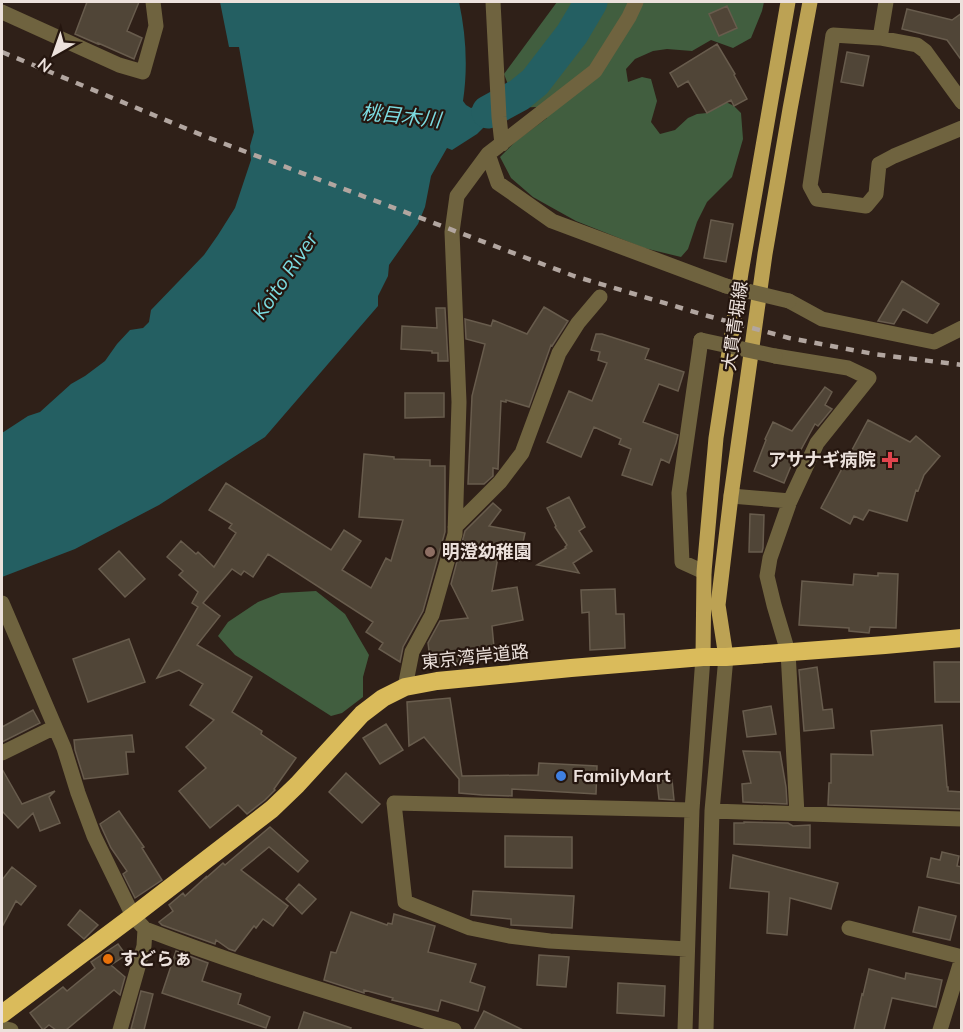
<svg xmlns="http://www.w3.org/2000/svg" width="963" height="1032" font-family="Mulish,'Noto Sans JP',sans-serif">
  <style>
    .forest { fill: #415e3f }
    .water { fill: #245f62 }
    .lines { fill: none; stroke-linecap: round; stroke-linejoin: round }
    .river { stroke: #245f62; stroke-width: 33 }
    .building { fill: #504537; stroke: #685c4d; stroke-width: 1.5 }
    .minor { stroke: #6f633f; stroke-width: 15 }
    .major { stroke: #bca254; stroke-width: 15 }
    .highway { stroke: #dabb5b; stroke-width: 18 }
    .rail { stroke: #b2a6a0; stroke-width: 4.5; stroke-dasharray: 8 8; stroke-linecap: butt }
    .minor-bridge { stroke: #6f633f; stroke-width: 15 }
    .health-dot { fill: #e0444e; stroke: #25160f; stroke-width: 2 }
    .education-dot { fill: #8d6e63; stroke: #25160f; stroke-width: 2 }
    .shop-dot { fill: #3f7fe0; stroke: #25160f; stroke-width: 2 }
    .food-dot { fill: #e8710a; stroke: #25160f; stroke-width: 2 }
    .labels { text-anchor: middle; stroke-width: 4.5; stroke-linejoin: round; paint-order: stroke }
    .street-label { font-size: 18px; fill: #ece1dc; stroke: #25160f }
    .poi-label { font-size: 18px; font-weight: bold; fill: #ece1dc; stroke: #25160f; text-anchor: start }
    .water-label { font-size: 20px; font-style: italic; fill: #7cdbe0; stroke: #25160f }
  </style>
  <rect width="100%" height="100%" fill="#2f2018"/>
  <path class="forest" d="M557 2H764L762 11 751 38 733 48 711 40 692 51 667 49 653 51 635 59 626 69 628 82 642 77 651 79 657 101 651 122 660 134 675 130 688 118 697 114 707 113 726 102 734 106 741 113 743 139 732 177 707 202 697 222 688 249 681 257 644 248 576 221 549 206 533 197 511 178 500 157 516 141 547 118 536 107 517 108 504 74Z
    M316 591 345 614 369 655 363 677V697L342 713 331 716 235 655 218 636 228 622 258 602 281 593Z"/>
  <path class="water" d="M220 2H459C466 35 468 67 463 101L466 105 471 108 479 105 491 97V120L477 134 452 150 447 148 431 176 425 207 418 224 389 265 388 276 378 296V306L265 437 159 505 75 549 2 577V433L28 416 40 412 71 384 85 376 105 361 117 344 130 330 143 328 149 322 151 310 204 255 218 235 235 208 251 160 250 146 254 132 239 47H229Z
    M504 89 511 92 527 89 525 94 526 100 505 111Z"/>
  <g class="lines">
    <path class="river" d="M488 112 519 95 535 82 572 34 591 2"/>
  </g>
  <path class="building" d="M87 2H139L127 31 142 38 134 59 98 43V44L75 34Z
    M727 6 737 28 719 36 709 14Z
    M907 9 952 20 962 13V61L947 40 902 29Z
    M717 44 735 74 734 75 747 99 734 106 731 100 707 113 688 81 678 87 670 73Z
    M847 52 869 56 863 86 841 82Z
    M711 220 733 224 726 262 704 258Z
    M902 281 939 304 927 323 903 309 894 324 878 321Z
    M544 307 568 321 552 346 551 345 529 407 506 400V402L501 401 498 469 493 468V476L484 484H468L472 396 485 344 466 339 465 319 491 326 493 320 527 334Z
    M436 308H445L448 361H438V353H432V351L401 349 402 326 437 328Z
    M596 334H602L649 349 645 359 684 372 678 391 659 384 643 422 678 435 676 443 669 463 661 459 652 485 622 475 631 449 619 444 621 439 594 427 581 457 547 442 569 391 592 401 607 363 598 360 600 352 591 350Z
    M825 387 832 392 825 405 832 409 818 426 815 424 798 455 796 454 784 483 754 471 766 440 765 439 773 422 792 431Z
    M405 393H444V417L405 418Z
    M868 420 910 442 916 436 940 456 924 475 918 491 916 490 907 521 869 510 863 520 854 516 850 524 821 508Z
    M364 454 394 457V459L430 460V466H445V532L423 611 403 647 400 662 379 649 383 643 366 632 373 622 268 554 253 577 244 571 241 575 232 569 203 603 220 616 197 645 252 677 232 712 262 731 261 734 296 758 274 789 275 790 265 800 247 814 238 805 210 828 179 791 206 768 186 747 214 720 190 705 203 684 179 670 157 678 198 607 192 603 198 592 179 575 183 571 167 557 181 541 196 554 198 552 214 567 236 533 229 528 232 524 209 510 226 483 331 550 344 530 361 541 342 570 371 588 386 558 391 561 403 520 359 517Z
    M569 497 585 527 579 531 592 551 573 563 579 573 537 565 566 548 565 547 567 545 555 527 556 526 547 508Z
    M493 503 501 510 489 526 525 533 519 561 498 557 492 591 517 587 523 620 492 626 495 658 457 661 458 665 431 667 428 643 440 621 468 618 451 584 465 531Z
    M750 514 764 515 763 548 762 552H749Z
    M119 551 145 579 125 597 99 569Z
    M878 573 898 574 896 628 870 627 869 633 849 631V628L799 625 802 581 853 585 854 574 878 576Z
    M615 589 616 614H624L625 648 590 650 589 612 582 613 581 590Z
    M129 639 145 682 88 702 73 659Z
    M934 662H962V702H935Z
    M817 667 823 710 832 709 834 728 804 731 799 670Z
    M450 698 462 776 538 775 539 763 597 766 596 794 512 789V796L482 795 459 793V779L424 737 409 746 407 702Z
    M771 706 776 734 747 737 743 711Z
    M33 710 40 723 2 742V727Z
    M386 724 403 750 380 764 363 738Z
    M942 725 947 787H948V791L962 792V809L828 805 829 783H831V754L873 755 871 731Z
    M132 735 134 752H126L128 774 84 779 75 750 74 740Z
    M743 751 780 752 786 787 787 804 743 802 742 784 751 783Z
    M2 769 22 804 55 791 49 797 60 823 40 831 33 813 18 828 2 811Z
    M346 773 380 804 362 823 329 792Z
    M672 780 674 800 659 799 657 781Z
    M119 811 144 847 142 848 162 880 135 898 123 874 127 871 111 848 100 824Z
    M744 822 788 823 793 826 810 825V848L734 844V823H744Z
    M270 827 308 861 298 872 269 847 241 870 288 906 273 926 263 919 256 928 254 926 235 951 229 949 216 940 215 944 162 925 159 922 173 911 169 905 183 893 185 896 206 877V878L223 863 225 865Z
    M505 836 572 837V868L505 867Z
    M942 852 959 856 957 866 962 867V884L927 877 931 858 940 860Z
    M733 855 838 883 831 909 790 898 787 935 767 933 769 892 730 888Z
    M12 867 36 886 21 905 16 901 2 927V880Z
    M299 884 316 899 302 914 286 899Z
    M473 891 574 896 572 928 511 925V919L471 915Z
    M919 907 956 916 950 940 913 932Z
    M80 910 98 925 84 939 68 925Z
    M351 912 387 925 388 923 392 924 394 914 435 926 428 952 476 964 470 982 485 987 478 1011 441 1000 438 1011 392 1000 393 998 364 990V993L324 980 331 952 336 953Z
    M118 944 126 955 111 965 125 977 120 995 114 990 66 1030H56L49 1025 43 1030 30 1013 63 987 67 991 95 968 91 962Z
    M176 951 208 963 202 981 241 994 238 1004 270 1017 266 1028 162 993Z
    M539 955 569 957 566 987 537 985Z
    M869 969 905 979 906 973 942 980 936 1007 892 998 884 1030H854L862 994 863 995Z
    M618 983 665 986 664 1016 617 1013Z
    M141 991 153 994 144 1030H138L131 1029Z
    M484 1011 523 1030H474Z
    M304 1012 351 1028 350 1030H298Z"/>
  <g class="lines">
    <path class="minor" d="M493 2 499 117 502 144
      M886 2 880 38 917 45 925 51 962 102
      M2 12 119 65 143 72 156 26 153 2
      M880 38 833 35 810 186 817 199 866 206 876 194 879 164 894 156 962 128
      M488 154 498 183 552 221 726 286
      M789 301 822 319 934 342 962 328
      M701 340 679 493 682 562 704 572
      M775 356 848 368 869 378 817 443 790 501 770 558 767 576 774 605 788 652 797 814
      M731 496 790 501
      M455 527 500 482 522 453 559 353 578 323 600 297
      M2 603 64 748 78 793 94 836 133 916 145 929 144 946 120 1030
      M405 687 412 652 432 615 455 534 459 402 452 232 457 196 488 154 595 71 629 17 636 2
      M2 753 55 727
      M712 811 962 819
      M849 928 962 957
      M145 929C246 968 350 999 454 1030
      M687 949 550 941 509 936 470 928 405 902 394 803 692 810
      M2 1028 11 1030
      M685 1030 692 810 703 657
      M706 1030 712 811 726 657
      M940 1030 962 958"/>
    <path class="major" d="M703 657 704 572 716 438 741 273 788 2
      M726 657 718 605 731 496 765 254 790 109 810 2"/>
    <path class="highway" d="M2 1014 133 916 272 809 297 785 362 714 383 698 405 687 437 681 571 668 703 657H726L885 645 962 638"/>
    <path class="rail" d="M2 52 204 136 574 276 708 316 789 338 874 354 962 365"/>
    <path class="minor-bridge" d="M726 286 789 301
      M701 340 775 356"/>
  </g>
  <path class="health-dot" d="M887 451h6v6h6v6h-6v6h-6v-6h-6v-6h6z"/>
  <circle class="education-dot" cx="430" cy="552" r="6"/>
  <circle class="shop-dot" cx="561" cy="776" r="6"/>
  <circle class="food-dot" cx="108" cy="959" r="6"/>
  <g class="labels">
    <g class="street-label">
      <text transform="translate(735 326) rotate(-82)" y="6">大貫青堀線</text>
      <text transform="translate(475 657) rotate(-6)" y="6">東京湾岸道路</text>
    </g>
    <g class="poi-label">
      <text x="876" y="466" text-anchor="end">アサナギ病院</text>
      <text x="442" y="558">明澄幼稚園</text>
      <text x="573" y="782">FamilyMart</text>
      <text x="120" y="965">すどらぁ</text>
    </g>
    <g class="water-label">
      <text transform="translate(401 116) rotate(6)" y="7">桃目木川</text>
      <text transform="translate(285 276) rotate(-56)" y="7">Koito River</text>
    </g>
  </g>
  <rect width="963" height="1032" fill="none" stroke="#ece1dc" stroke-width="6"/>
  <g transform="translate(54 54) rotate(220)" stroke="#25160f" stroke-width="4.5" paint-order="stroke">
  <path d="M0-4.5L10 22L0 15L-10 22Z" fill="#ece1dc"/>
  <text y="-9" font-size="16" font-weight="bold" text-anchor="middle" fill="#ece1dc">N</text>
  </g>
</svg>
